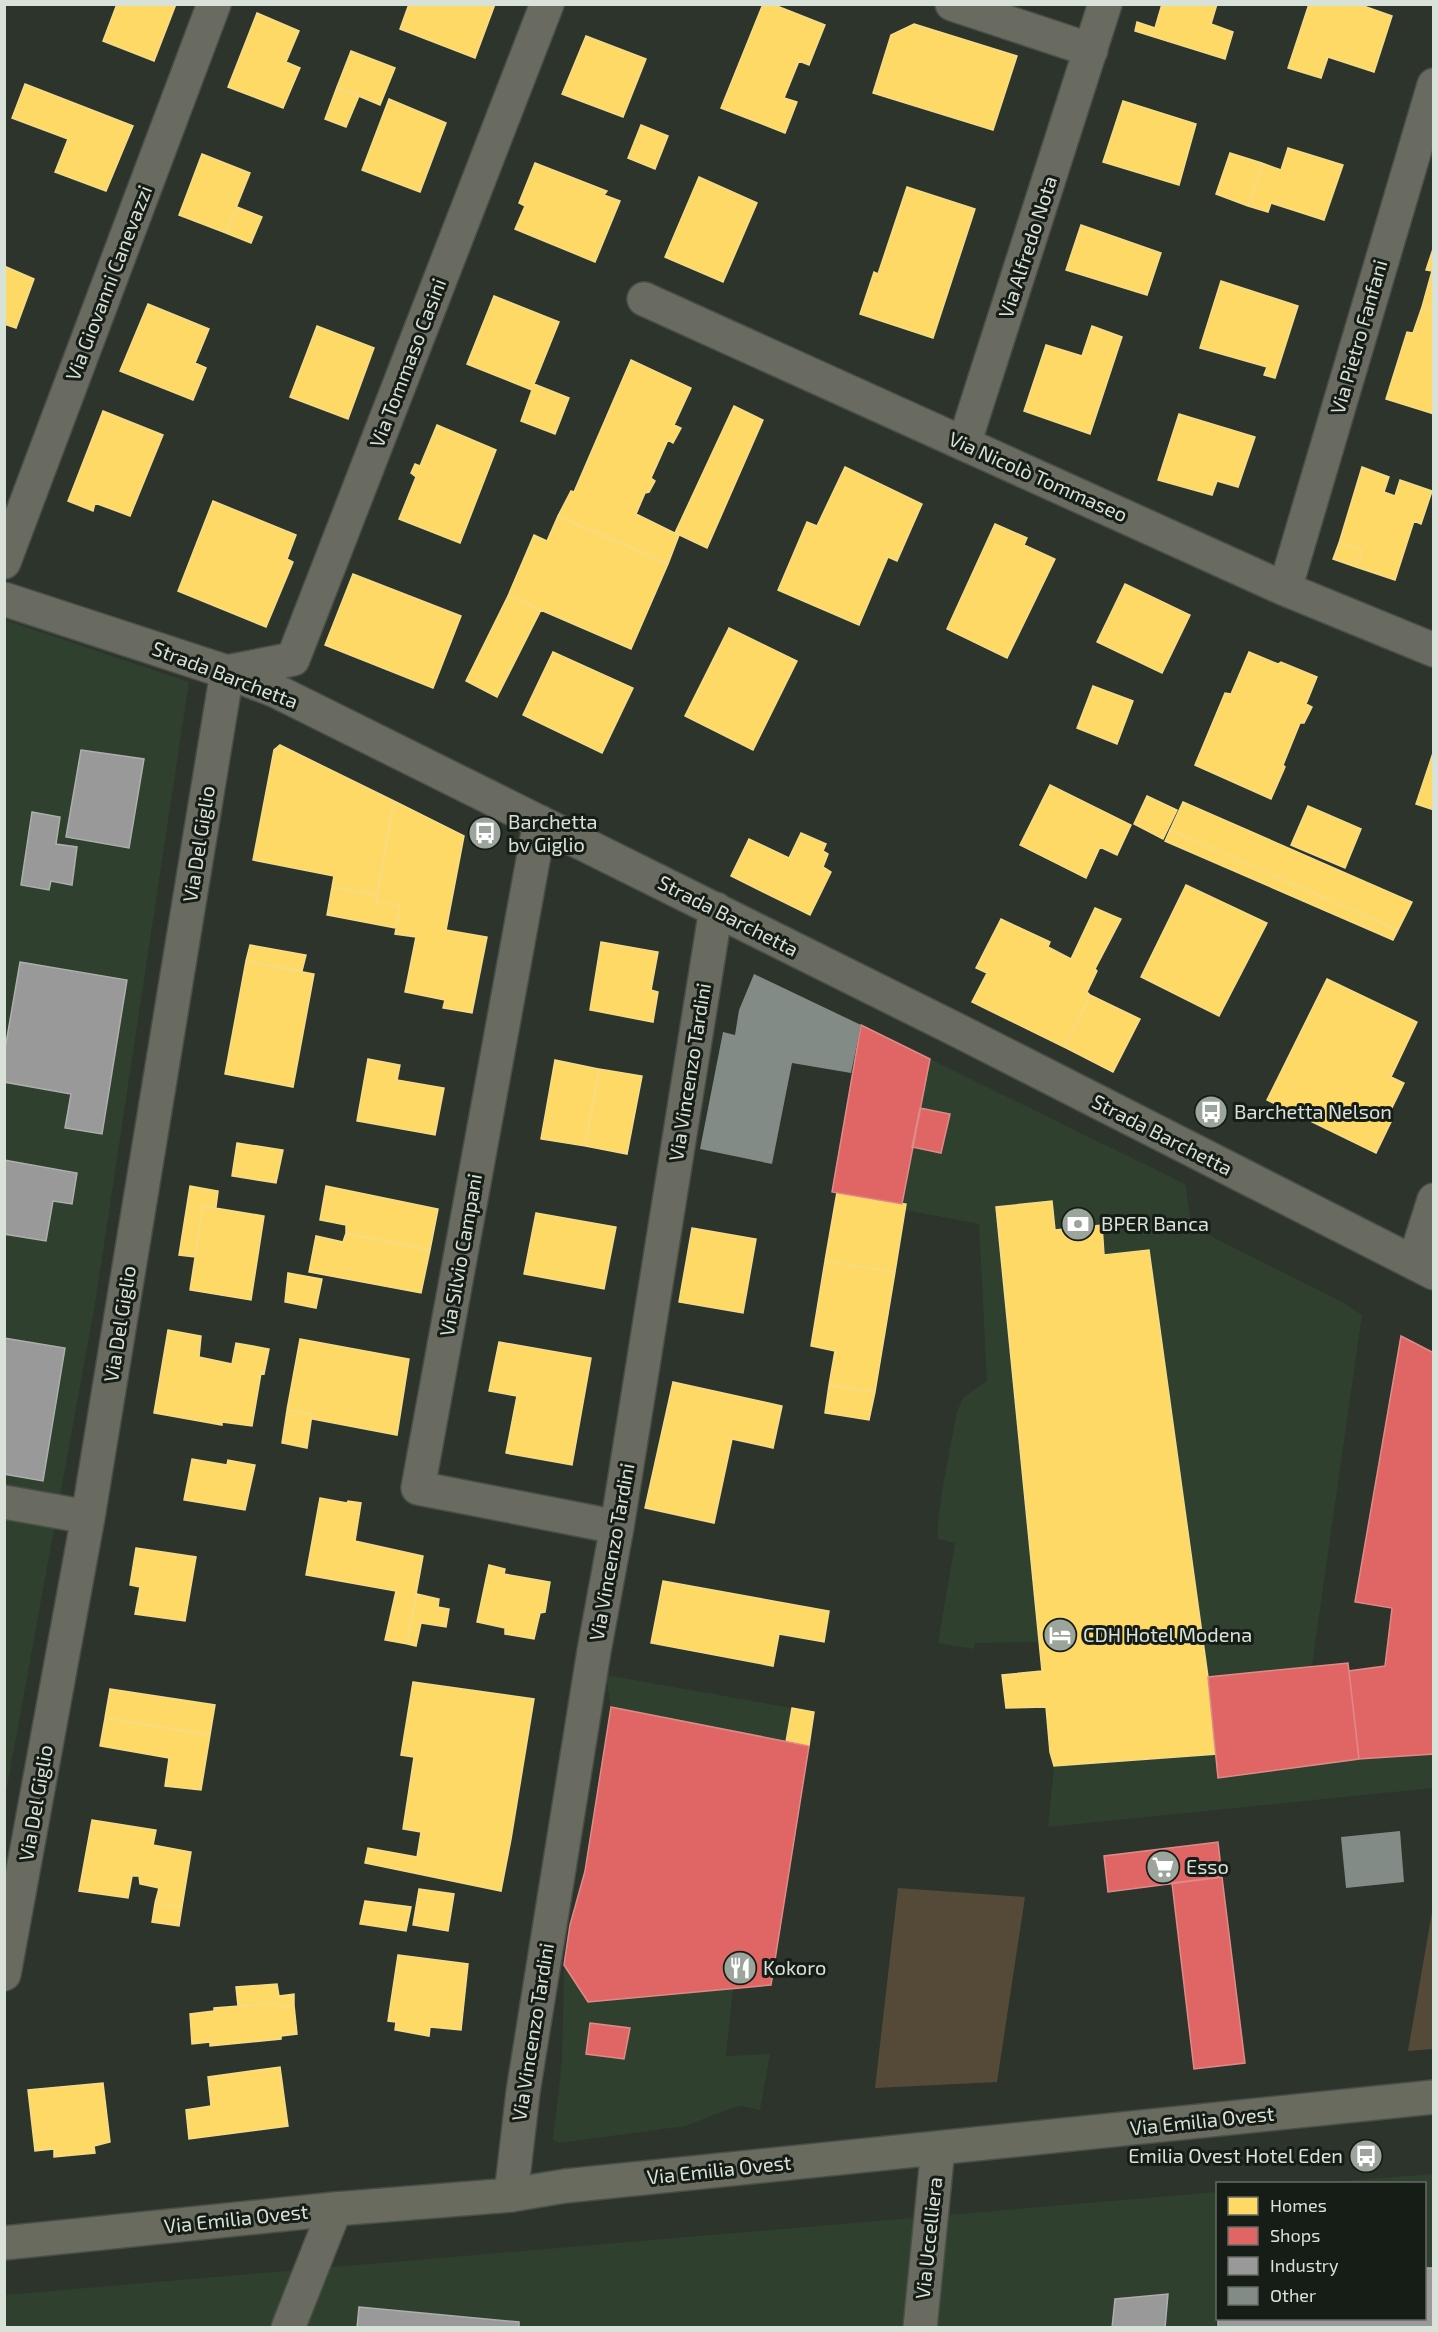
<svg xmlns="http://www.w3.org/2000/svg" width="1438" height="2332" font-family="'Exo 2',sans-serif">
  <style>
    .built { fill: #2f402f }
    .green { fill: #554a37 }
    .homes { fill: #ffd966; stroke: #f4dc88; stroke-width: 1.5 }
    .shops { fill: #e06666; stroke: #de8b88; stroke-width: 1.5 }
    .industry { fill: #999; stroke: #acafac; stroke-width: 1.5 }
    .building { fill: #828b86 }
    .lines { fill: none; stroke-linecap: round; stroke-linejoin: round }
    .minor-casing { stroke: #494f48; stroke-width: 36 }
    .major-casing { stroke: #494f48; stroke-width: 36 }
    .minor { stroke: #696b60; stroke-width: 33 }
    .major { stroke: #686b5e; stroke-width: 33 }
    .labels { text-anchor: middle; stroke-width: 6; stroke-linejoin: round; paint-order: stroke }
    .street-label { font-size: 20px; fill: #d9e2d8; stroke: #161c16 }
    .poi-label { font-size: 20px; fill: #d9e2d8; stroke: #161c16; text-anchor: start }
  </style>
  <rect width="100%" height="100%" fill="#2c342c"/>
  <path class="built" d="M5 620 189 682 95 1304 5 1798Z
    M930 1059 1185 1184 1192 1227 1344 1303 1362 1315 1312 1666 1348 1663 1359 1759 1433 1754V1788L1048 1827 1054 1766 1050 1752 1046 1707 1006 1708 1002 1675 1042 1670 1039 1642 975 1643 974 1649 938 1643 955 1543 938 1539V1522L944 1480 957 1411 964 1397 987 1381 979 1224 905 1210 906 1204H902Z
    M606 1675 814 1712 771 1985 733 1988 726 2056 770 2054 760 2110 742 2106 731 2108 686 2126 559 2143 553 2140 562 2061 564 1965 585 1871 611 1708Z
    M1433 2174V2327L5 2328 4 2295 1217 2192 1218 2318H1424V2184L1317 2183Z"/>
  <path class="green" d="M898 1888 1025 1897 997 2082 875 2088Z
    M1433 1906V2049L1408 2051Z"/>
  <path class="homes" d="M117 4H176L154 61 103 41Z
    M409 4H495L475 58 400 29Z
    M763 4H772L825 25 809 65 799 61 784 98 797 102 785 133 721 108Z
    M1162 4H1217L1211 24 1233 32 1225 59 1135 31 1137 22 1155 28Z
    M1309 4H1358L1392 16 1374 72 1328 57 1321 78 1288 68Z
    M257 13 299 31 286 62 300 68 283 108 228 87Z
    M914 24 1017 56 993 130 873 93 891 35Z
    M586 36 646 59 623 117 562 94Z
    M351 51 395 68 380 105 337 87Z
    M25 84 133 126 106 191 55 172 68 139 12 118Z
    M337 87 359 96 346 127 325 119Z
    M389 99 446 123 420 192 362 170Z
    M1123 101 1196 124 1179 185 1103 162Z
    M641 125 668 136 655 169 628 158Z
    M1288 148 1343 165 1324 220 1271 203 1268 212 1248 206 1262 163 1281 170Z
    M1230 153 1262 163 1248 206 1216 194Z
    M202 154 250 173 226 233 179 215Z
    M535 163 607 191 604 195 620 201 595 262 515 229 525 206 519 203Z
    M699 177 757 203 723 282 665 257Z
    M907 187 975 209 933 338 860 314 874 272 878 274Z
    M237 207 262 217 251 243 226 233Z
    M1081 225 1161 253 1147 295 1066 270Z
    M1434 246V311L1422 307 1432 271 1426 270Z
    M4 266 34 279 16 328 4 324Z
    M1221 281 1298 306 1275 378 1264 375 1267 367 1200 348Z
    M494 296 559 322 534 384 569 398 555 434 521 421 532 390 467 364Z
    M148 304 209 329 195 363 206 368 193 400 120 371Z
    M1422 307 1434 311V414L1386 399 1407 332 1413 333Z
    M317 326 374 348 348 419 290 397Z
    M1092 326 1122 337 1090 434 1024 411 1046 345 1082 356Z
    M631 360 691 388 674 425 681 428 673 443 668 440 651 478 655 481 649 492 645 493 636 514 679 535 668 564 558 516 571 491 574 492Z
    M734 406 763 420 707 548 675 533Z
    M103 411 163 435 130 516 95 503 93 511 68 501Z
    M1179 414 1255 437 1238 487 1217 481 1212 495 1158 480Z
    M437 425 496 450 460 543 399 519 416 477 411 473 415 464 420 466Z
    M845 467 922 504 897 561 888 557 859 625 778 590 807 522 817 526Z
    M1362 467 1389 477 1384 492 1395 496 1400 480 1432 491 1421 524 1414 521 1395 580 1356 567 1362 550 1339 543Z
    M213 501 296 535 287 559 293 562 266 627 178 591Z
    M558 516 668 564 631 649 508 596 534 535 547 541Z
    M995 524 1027 538 1024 545 1055 559 1007 658 947 629Z
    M1339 543 1362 550 1356 567 1333 559Z
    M353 574 461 616 433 688 325 645Z
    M1125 584 1190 615 1162 673 1097 642Z
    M508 596 541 610 497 697 466 681Z
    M729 628 797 661 753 750 685 716Z
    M553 652 633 688 602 753 523 715Z
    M1249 652 1278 664 1281 662 1317 677 1306 704 1312 707 1304 723H1300L1283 765 1285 767 1271 799 1195 765 1225 693 1231 694Z
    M1093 686 1133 701 1117 744 1077 728Z
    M280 745 394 801 377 895 332 887 334 876 253 860 274 750Z
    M1434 750V810L1416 804Z
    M1050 785 1131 825 1117 855 1100 847 1086 878 1020 845Z
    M1147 796 1177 810 1163 839 1134 824Z
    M394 801 464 836 446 930 487 937 472 1013 443 1008 445 1000 405 992 416 937 395 934 400 906 376 902Z
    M1183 802 1412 902 1398 930 1170 830Z
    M1308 806 1361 829 1345 868 1291 845Z
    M1170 830 1398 930 1393 940 1165 841Z
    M801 833 826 844 823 851 828 854 823 867 831 872 810 915 731 876 749 839 789 858Z
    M1186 885 1267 923 1219 1016 1141 977Z
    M332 887 377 895 376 902 400 906 396 928 327 915Z
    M1095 908 1121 919 1095 969 1097 971 1087 992 1090 995 1064 1047 972 1002 987 973 976 968 1001 919 1050 942 1048 947 1071 959Z
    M601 942 658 952 651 990 658 992 653 1022 590 1010Z
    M250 945 306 955 302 971 246 961Z
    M246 961 314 974 293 1087 225 1074Z
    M1327 979 1417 1022 1391 1077 1404 1083 1386 1120 1391 1122 1376 1153 1267 1100Z
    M1090 995 1140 1019 1113 1072 1064 1047Z
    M368 1059 400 1065 397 1080 444 1088 435 1135 357 1121Z
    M555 1060 599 1069 585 1146 541 1139Z
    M599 1069 642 1076 627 1154 585 1146Z
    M237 1143 283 1150 276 1183 232 1176Z
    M190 1186 218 1191 216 1207 203 1206 195 1257 179 1255Z
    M326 1186 438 1209 430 1250 346 1233V1225L320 1220Z
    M837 1192 906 1204 895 1272 825 1261Z
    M1052 1201 1055 1230 1102 1225 1104 1255 1149 1250 1208 1677 1217 1754 1054 1766 1050 1752 1046 1707 1006 1708 1002 1675 1042 1671 996 1207Z
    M203 1206 264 1216 251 1300 190 1290Z
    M536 1213 616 1227 604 1289 524 1274Z
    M692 1228 756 1239 743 1313 679 1302Z
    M346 1233 430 1250 421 1293 309 1272 316 1236 343 1242Z
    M825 1261 895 1272 875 1392 829 1385 835 1351 811 1346Z
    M288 1273 322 1279 316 1308 285 1302Z
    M168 1330 201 1336 199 1357 232 1364 236 1343 269 1349 264 1374 261 1373 252 1426 222 1422V1425L154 1413Z
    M300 1339 409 1359 397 1435 312 1419V1414L287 1410Z
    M499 1342 591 1358 572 1465 506 1453 517 1396 489 1391Z
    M673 1382 782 1406 773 1448 732 1439 714 1523 645 1508Z
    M829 1385 875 1392 869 1420 825 1413Z
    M287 1410 312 1414 307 1448 282 1443Z
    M192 1459 227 1465 228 1460 255 1465 245 1510 184 1500Z
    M320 1498 347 1503 348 1501 361 1503 355 1541 423 1556 407 1644 385 1640 396 1591 306 1575Z
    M136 1548 196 1557 185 1621 135 1614 140 1587 130 1585Z
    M489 1565 505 1569 504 1574 550 1582 545 1612 540 1613 534 1639 505 1634V1628L477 1622Z
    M663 1581 829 1611 824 1642 779 1634 773 1666 651 1643Z
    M417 1594 439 1599 438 1607 449 1609 446 1627 421 1623 416 1646 407 1644Z
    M413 1682 534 1699 511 1839 501 1891 365 1863 368 1848 417 1857 421 1832 403 1829 414 1757 401 1755Z
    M110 1689 215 1705 210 1735 105 1718Z
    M792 1708 814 1712 809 1746 786 1742Z
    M105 1718 210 1735 201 1790 165 1786 169 1758 100 1746Z
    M92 1820 156 1830 153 1845 191 1852 182 1907 155 1903 159 1888 140 1884 139 1876H132L128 1898 79 1891Z
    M419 1889 454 1894 448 1931 413 1925Z
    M365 1901 411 1907 406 1931 360 1924Z
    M155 1903 182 1907 179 1926 152 1922Z
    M398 1955 468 1964 461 2030 430 2027 429 2036 395 2030 396 2022 388 2021Z
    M277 1984 279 1996 294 1994V2005L278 2007 277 2003 238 2006 236 1987Z
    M277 2003 278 2007 294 2005 297 2034 281 2036V2039L210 2046V2042L192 2044 190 2014 214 2011V2008Z
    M280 2067 288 2126 189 2139 186 2110 211 2106 208 2077Z
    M103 2083 110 2142 94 2146 95 2153 54 2157V2149L35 2151 28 2090Z"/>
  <path class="shops" d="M861 1025 930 1059 902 1204 832 1192Z
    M920 1108 950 1114 941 1153 912 1147Z
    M1401 1336 1434 1353V1754L1359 1759 1349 1671 1385 1666 1392 1608 1355 1602Z
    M1348 1663 1359 1759 1218 1778 1208 1677Z
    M611 1707 809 1746 771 1985 588 2002 564 1965 570 1925 585 1871Z
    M1218 1842 1222 1877 1108 1892 1104 1856Z
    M1222 1877 1245 2063 1194 2069 1172 1883Z
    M590 2023 630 2028 624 2059 586 2054Z"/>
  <path class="industry" d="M81 750 144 759 129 848 66 837Z
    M32 812 60 817 56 844 77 847 72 885 51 881 49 890 21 885Z
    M20 962 127 980 102 1134 65 1128 71 1094 4 1082V1055Z
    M4 1160 77 1173 72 1204 53 1201 46 1241 4 1234Z
    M4 1338 65 1348 43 1481 4 1474Z
    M1424 2268H1434V2328H1218V2318H1424Z
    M1168 2294 1165 2328H1112L1115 2299Z
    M359 2307 519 2322V2328H357Z"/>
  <path class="building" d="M754 974 861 1025 851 1073 792 1063 772 1164 700 1149 723 1032 735 1035 739 1010Z
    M1400 1831 1404 1882 1346 1888 1341 1837Z"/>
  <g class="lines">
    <defs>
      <path id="minor" d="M952 4 1091 50
        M644 299 1285 589 1434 650
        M964 444 1105 4
        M4 562 214 4
        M1285 589 1434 85
        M4 599 227 672 274 690 955 1029 1434 1273
        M540 822 418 1488 617 1527
        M1414 1263 1434 1200
        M4 1502 88 1517
        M4 1974 88 1517 227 672 293 659 547 4
        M511 2195 523 2092 594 1651 617 1527 716 909
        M288 2328 335 2209
        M920 2328 938 2148"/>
      <path id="major" d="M4 2243 335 2209 511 2195 565 2186 1434 2097"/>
    </defs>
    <use href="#minor" class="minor-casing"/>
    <use href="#major" class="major-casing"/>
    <use href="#minor" class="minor"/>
    <use href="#major" class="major"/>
  </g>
  <defs>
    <symbol id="bus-disc" viewBox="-11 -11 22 22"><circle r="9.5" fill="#9ca59c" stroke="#161c16"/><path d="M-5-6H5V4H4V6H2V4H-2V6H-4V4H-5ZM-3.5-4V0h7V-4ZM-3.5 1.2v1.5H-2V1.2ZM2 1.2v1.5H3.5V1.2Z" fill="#fff"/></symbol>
    <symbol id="bank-disc" viewBox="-11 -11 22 22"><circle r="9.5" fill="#9ca59c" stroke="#161c16"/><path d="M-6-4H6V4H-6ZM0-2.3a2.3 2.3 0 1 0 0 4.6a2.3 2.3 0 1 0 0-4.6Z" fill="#fff"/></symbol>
    <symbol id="hotel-disc" viewBox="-11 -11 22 22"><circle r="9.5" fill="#9ca59c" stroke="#161c16"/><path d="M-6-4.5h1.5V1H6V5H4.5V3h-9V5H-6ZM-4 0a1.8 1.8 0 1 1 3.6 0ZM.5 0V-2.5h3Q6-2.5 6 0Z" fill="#fff"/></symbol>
    <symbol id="supermarket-disc" viewBox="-11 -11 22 22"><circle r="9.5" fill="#9ca59c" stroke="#161c16"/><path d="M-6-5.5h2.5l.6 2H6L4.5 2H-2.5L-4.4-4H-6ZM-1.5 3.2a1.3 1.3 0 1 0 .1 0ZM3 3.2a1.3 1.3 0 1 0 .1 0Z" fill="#fff"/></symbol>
    <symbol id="restaurant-disc" viewBox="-11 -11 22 22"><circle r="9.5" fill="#9ca59c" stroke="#161c16"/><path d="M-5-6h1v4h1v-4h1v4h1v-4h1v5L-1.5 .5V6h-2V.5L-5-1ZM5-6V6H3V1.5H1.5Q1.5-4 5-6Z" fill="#fff"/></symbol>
  </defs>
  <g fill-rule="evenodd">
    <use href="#bus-disc" x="466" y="814" width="38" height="38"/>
    <use href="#bus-disc" x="1192" y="1093" width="38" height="38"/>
    <use href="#bank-disc" x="1059" y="1205" width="38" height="38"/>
    <use href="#hotel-disc" x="1041" y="1616" width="38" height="38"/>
    <use href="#supermarket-disc" x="1144" y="1848" width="38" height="38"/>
    <use href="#restaurant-disc" x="721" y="1949" width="38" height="38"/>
    <use href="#bus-disc" x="1347" y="2137" width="38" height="38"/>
  </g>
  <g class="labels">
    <g class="street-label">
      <text transform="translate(1028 247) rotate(-72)" y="7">Via Alfredo Nota</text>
      <text transform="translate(109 283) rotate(-69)" y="7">Via Giovanni Canevazzi</text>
      <text transform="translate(1359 337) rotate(-74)" y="7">Via Pietro Fanfani</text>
      <text transform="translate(408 363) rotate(-69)" y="7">Via Tommaso Casini</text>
      <text transform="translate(1038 477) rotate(24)" y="7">Via Nicolò Tommaseo</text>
      <text transform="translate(225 675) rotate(21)" y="7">Strada Barchetta</text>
      <text transform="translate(199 844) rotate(-81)" y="7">Via Del Giglio</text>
      <text transform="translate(728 916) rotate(27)" y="7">Strada Barchetta</text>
      <text transform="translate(690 1072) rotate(-81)" y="7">Via Vincenzo Tardini</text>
      <text transform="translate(1162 1135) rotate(27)" y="7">Strada Barchetta</text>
      <text transform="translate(461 1255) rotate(-80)" y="7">Via Silvio Campani</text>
      <text transform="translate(120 1324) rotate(-81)" y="7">Via Del Giglio</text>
      <text transform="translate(612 1552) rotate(-80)" y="7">Via Vincenzo Tardini</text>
      <text transform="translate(36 1803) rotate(-80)" y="7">Via Del Giglio</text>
      <text transform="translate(533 2032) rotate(-81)" y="7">Via Vincenzo Tardini</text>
      <text transform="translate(1202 2121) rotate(-6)" y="7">Via Emilia Ovest</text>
      <text transform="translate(719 2170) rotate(-6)" y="7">Via Emilia Ovest</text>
      <text transform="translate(236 2219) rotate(-6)" y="7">Via Emilia Ovest</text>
      <text transform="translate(929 2238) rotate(-84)" y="7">Via Uccelliera</text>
    </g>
    <g class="poi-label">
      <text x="508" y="829">Barchetta<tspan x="508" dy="23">bv Giglio</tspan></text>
      <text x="1234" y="1119">Barchetta Nelson</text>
      <text x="1101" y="1231">BPER Banca</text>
      <text x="1083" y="1642">CDH Hotel Modena</text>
      <text x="1186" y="1874">Esso</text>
      <text x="763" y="1975">Kokoro</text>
      <text x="1343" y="2163" text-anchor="end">Emilia Ovest Hotel Eden</text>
    </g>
  </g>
  <rect width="1438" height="2332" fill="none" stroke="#d9e2d8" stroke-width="12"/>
  <rect x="1216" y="2182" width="210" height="138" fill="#161c16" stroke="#646b64" stroke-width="1.5"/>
  <rect x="1228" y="2197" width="30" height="18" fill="#ffd966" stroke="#646b64" stroke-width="1.5"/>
  <text x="1270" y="2212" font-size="18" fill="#d9e2d8">Homes</text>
  <rect x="1228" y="2227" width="30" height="18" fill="#e06666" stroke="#646b64" stroke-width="1.5"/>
  <text x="1270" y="2242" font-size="18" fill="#d9e2d8">Shops</text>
  <rect x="1228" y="2257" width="30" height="18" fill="#999999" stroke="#646b64" stroke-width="1.5"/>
  <text x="1270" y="2272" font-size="18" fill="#d9e2d8">Industry</text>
  <rect x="1228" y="2287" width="30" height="18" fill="#828b86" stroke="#646b64" stroke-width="1.5"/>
  <text x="1270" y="2302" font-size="18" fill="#d9e2d8">Other</text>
</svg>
